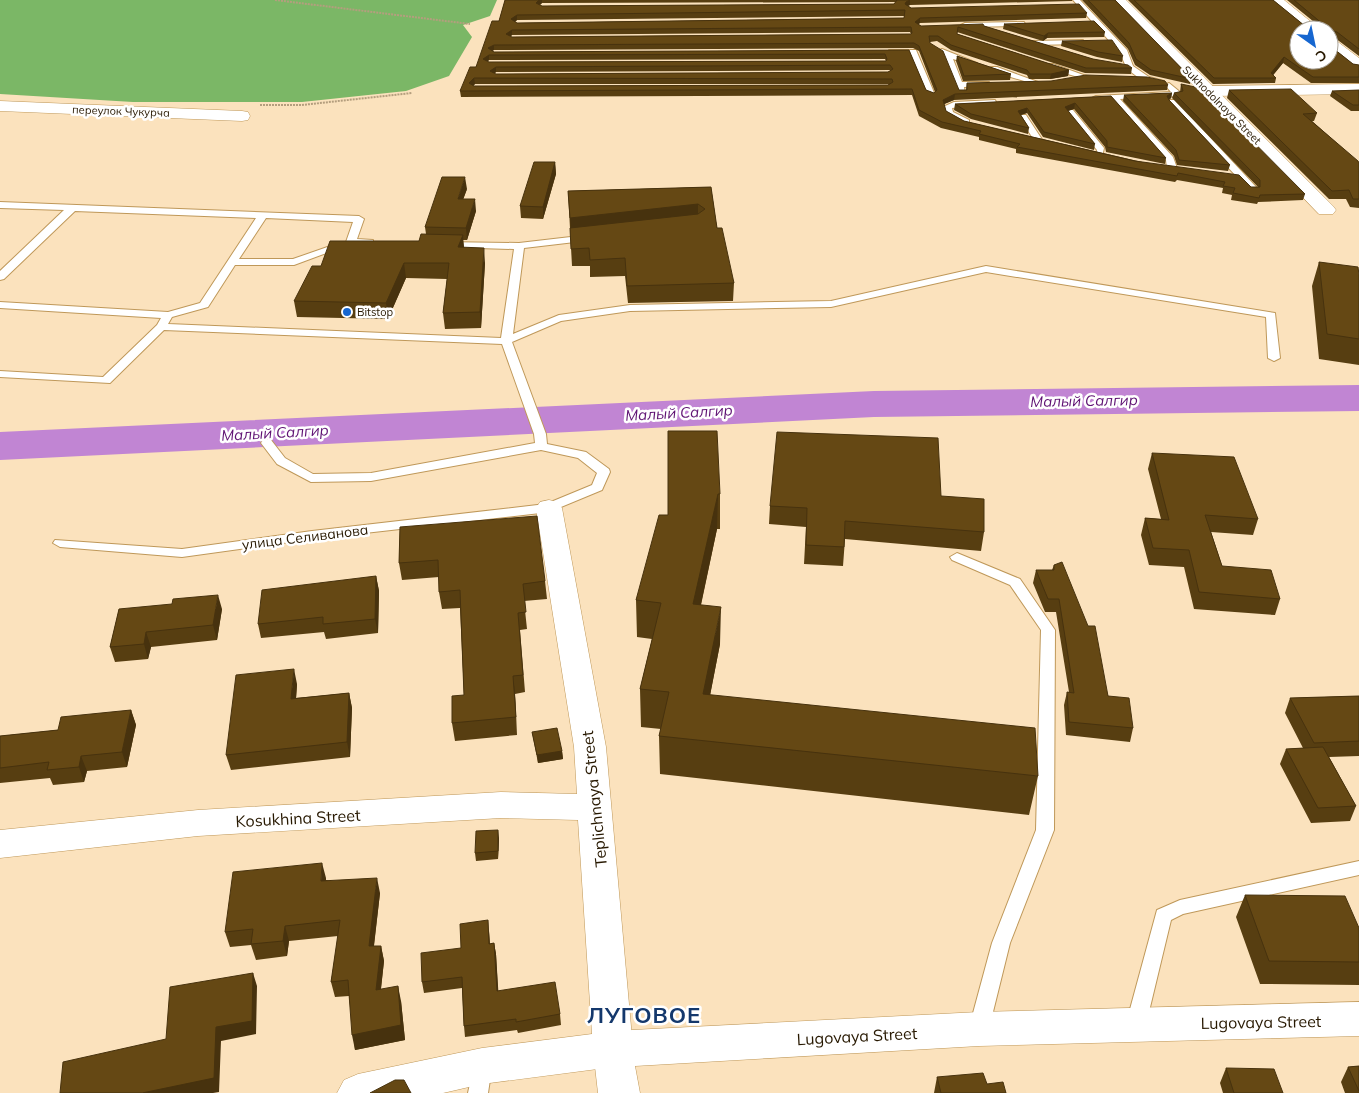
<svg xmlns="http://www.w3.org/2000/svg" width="1359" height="1093" font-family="Mulish,sans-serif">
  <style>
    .forest { fill: #7bb766 }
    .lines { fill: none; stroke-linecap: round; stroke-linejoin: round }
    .river { fill: #c185d3; fill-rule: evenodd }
    .lane-casing { stroke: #bf9859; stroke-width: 2 }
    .street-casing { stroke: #bf9859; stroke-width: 1 }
    .secondary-casing { stroke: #bf9859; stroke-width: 1 }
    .path { stroke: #b49e7e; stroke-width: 2; stroke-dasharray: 2 1; stroke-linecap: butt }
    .lane { fill: #fff; fill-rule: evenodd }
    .street { fill: #fff; fill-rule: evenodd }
    .secondary { fill: #fff; fill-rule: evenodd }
    .wall { fill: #573e11; fill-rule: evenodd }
    .shaded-wall { fill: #47320e }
    .building { fill: #654814; stroke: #47320e; fill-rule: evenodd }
    .poi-dot { fill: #1666d0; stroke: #fff; stroke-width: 2 }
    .labels { text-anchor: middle; stroke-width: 5; stroke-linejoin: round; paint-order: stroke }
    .far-street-label { font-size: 11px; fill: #271800; stroke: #fff }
    .far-poi-label { font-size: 11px; fill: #271800; stroke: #fff; text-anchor: start }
    .street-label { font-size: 14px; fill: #271800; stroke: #fff }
    .water-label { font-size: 15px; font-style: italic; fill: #5f1273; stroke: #fff }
    .near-street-label { font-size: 16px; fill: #271800; stroke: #fff }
    .near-district-label { font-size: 22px; font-weight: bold; letter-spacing: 1px; fill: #14386c; stroke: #fff }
  </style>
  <rect width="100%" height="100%" fill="#fbe2bd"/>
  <path class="forest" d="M0 0H497L490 16 463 25 472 37 449 76 406 91 302 102H133L0 94Z"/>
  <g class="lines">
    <path class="river" d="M1359 385V411L874 417 0 460V432L874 391Z"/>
    <defs>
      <path id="lane" d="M1073 0H1080L1127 50 1133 66 1149 77 1164 81V85L1143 81 1127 69 1120 53Z
        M1024 22 1025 24 1021 26 965 27 961 25 965 23Z
        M1083 40 1084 42 1080 44 1033 45 1029 43 1033 41Z
        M942 49 977 63 973 65 953 59 962 82H989V86L964 87 965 94H959L944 55 938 51Z
        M889 50H916L935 95 934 97 927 95 910 54H892L888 52Z
        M1047 64H1053L1089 77 1085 79 1047 68Z
        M991 67H997L1038 82 1034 84 991 71Z
        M1169 83 1180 92V96L1120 99 1173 157 1177 168 1172 171 1167 168 1166 160 1111 100H1096L1092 98 1096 96 1171 92 1165 85Z
        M995 100 996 102 992 104 952 108 953 112 969 120V124L966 125 946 115 943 107 954 102Z
        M1169 100H1175L1257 188V192H1251L1169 104Z
        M1067 110H1073L1104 148 1102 157H1096L1097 150 1067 114Z
        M1020 115H1026L1043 141 1042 143H1036L1019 117Z
        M0 202 359 216 364 219 357 239 373 240V244H347L346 242 353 222 266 218 239 259H293L339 243 348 245 294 265H235L208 307 172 317 168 324 501 338 514 249 445 247 440 244 441 242 519 243 588 235 592 236V240L524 248 513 334 559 315 630 305 831 301 986 266 1275 313 1280 358 1274 361 1268 358 1266 317 986 272 831 307 630 311 561 321 512 342 546 434 547 444 586 452 609 469 610 472 602 490 549 512 312 539 182 557 60 547 53 543 55 540 182 549 312 531 546 504 592 485 597 473 578 458 541 450 371 481 311 482 277 464 261 443 263 440H271L285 458 313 474 371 473 535 443 534 434 502 344 164 330 110 383 0 377V371L103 377 157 325 161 318 0 308V302L168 312 200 303 256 218 75 211 4 279 0 280V271L64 210 0 208Z
        M957 553 1020 579 1055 630 1054 830 1010 943 989 1028 986 1034 979 1037 972 1034 969 1028 992 943 1036 830 1041 630 1010 585 952 560 950 557Z
        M1359 861V875L1183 914 1171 920 1146 1024 1143 1030 1136 1033 1129 1030 1126 1024 1157 910 1180 900Z
        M482 1057 489 1060 492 1066 488 1093H468L475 1060Z"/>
      <path id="street" d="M1268 0H1284L1321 30H1305Z
        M1329 37 1334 39 1359 58V70L1353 68 1329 49Z
        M1359 84V94L1208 96 1200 91 1208 86Z
        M0 101 242 111 248 112 250 116 248 120 242 121 0 111Z
        M549 500 558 502 562 508 606 747 633 1049 627 1062 613 1067 482 1084 443 1093H337L344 1080 358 1074 482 1048 592 1034 578 820 501 818 198 836 0 858V830L198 810 501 792 577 794 574 747 536 508 540 502Z"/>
      <path id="secondary" d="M1111 0H1126L1333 206 1336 210 1333 214H1319Z
        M1359 1002V1036L979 1046 635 1066 640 1093H598L593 1049 599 1036 613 1031 979 1012Z"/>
    </defs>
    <use href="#lane" class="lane-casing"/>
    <use href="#street" class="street-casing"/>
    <use href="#secondary" class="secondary-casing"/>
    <path class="path" d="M275 0 470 24
      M260 105H302L412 93"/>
    <use href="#lane" class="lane"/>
    <use href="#street" class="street"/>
    <use href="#secondary" class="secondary"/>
  </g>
  <path class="wall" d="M505 0H1072V1L910 5 908 6 911 8 1087 13 1086 18 920 23 918 24 921 26H984L1093 59 1132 68 1131 74 1085 73 957 32V34L1069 70 1068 76 1050 79H1029L1027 75 951 50 937 41 930 42V43L959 90H966L967 83 1168 85 1167 90 954 100 944 104 946 111 964 121 1251 187H1258L1172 98 1174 93 1180 92 1181 84 1305 194 1303 200 1258 202 1257 204 1231 200 1232 195 1222 193 1223 188 1177 180 1175 182 1016 153V149L979 140V137L941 128 919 116 912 95 461 97 460 91 476 67 499 21ZM896 2 894 4 542 6 540 5 542 3ZM904 16V18L517 23 515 22 517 20ZM910 32 911 34 512 37H510L512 35ZM913 48 919 51 935 92 934 93 926 90 909 50 494 52 492 51 494 50ZM885 59 886 61 489 62H487L489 60ZM890 70V71L888 72 496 74H494L496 72ZM475 84H889L888 85 474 86H473Z
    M1082 0H1115L1192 79 1190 84 1150 75 1135 65 1128 49Z
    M1128 0H1273L1305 26H1319L1287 0H1359V56L1335 38 1329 36V45L1353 64 1359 65V83H1311L1283 63 1273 75 1276 78 1275 83 1213 84Z
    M1004 24 1105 32 1104 37 1047 38 1043 41 1003 29Z
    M1062 41 1123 56 1122 62 1097 57 1061 46Z
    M957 56 1011 74 1010 80 963 81 956 61Z
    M1229 90 1317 113 1314 121H1312L1359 163V208L1350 207 1346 199H1329L1227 98Z
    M1359 90V111H1351L1330 96 1332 91Z
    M1172 93 1171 98 1169 100 1230 165 1228 171 1177 165 1174 156 1123 101 1124 95Z
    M1111 96 1166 158 1165 164 1106 152 1105 147 1074 109 1068 111 1095 144 1094 150 1043 137 1027 113 1021 115 1029 128 1028 134 971 119 954 110 955 104Z
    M555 162 556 174 543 219 521 218 520 206Z
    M711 187 717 228 734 283 733 301 628 303 625 276 590 277V266H572L568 191Z
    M467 189 463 199 476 211 467 240H463L464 247 485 263 481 328 445 329 443 313 447 279 406 278 388 319 297 317 294 301 419 241 426 234 425 227Z
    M1319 262 1359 275V365L1319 359 1312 286Z
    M668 431 720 494V529H717L701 605 720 644 710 695 1038 776 1029 815 660 774 659 736 661 729 641 727 640 689 652 639 637 637 636 600 668 515Z
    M1152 453 1258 519 1253 535 1211 532 1222 566 1280 599 1275 615 1194 609 1184 567 1149 565 1141 535 1145 518 1161 519 1148 469Z
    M941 496 984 532 981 551 845 539 843 566 804 564 806 527 769 524 770 506Z
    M400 527 545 581 547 599 524 601 527 629 520 630 525 692 515 694 517 735 455 741 452 723 464 695 460 608 442 609 439 592V577L402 580 399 563Z
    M1054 565 1108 696 1133 728 1130 742 1066 735 1064 705 1067 692H1069L1056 612H1045L1033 583 1036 570H1052Z
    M376 576 379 591 378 633 326 639 324 632 261 638 258 624Z
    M119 609H222L217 640 151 647 148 659 115 662 110 647Z
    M297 684 296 698 349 693 352 708 350 757 231 770 226 755Z
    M1359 696V756L1329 757 1356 806 1350 821 1311 823 1280 764 1286 749 1303 748 1285 713 1290 698Z
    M131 710 136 725 127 767 87 771 84 782 53 785 50 778 0 783V736L58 730Z
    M532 732 562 751 563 759 538 763Z
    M499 838 498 859 476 861 475 853Z
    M326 878V880L380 893 374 946H381L384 961 381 989 401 1001 405 1040 355 1050 349 996 335 997 331 982 338 936 289 941 287 956 256 960 251 945 230 947 225 932Z
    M1245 895 1359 928V985L1260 984 1236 917Z
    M489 931 490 944 494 943 496 954 498 991 560 1014 561 1025 518 1033 517 1030 465 1037 464 1026 462 988 424 993 422 982 461 948Z
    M1359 1066V1093H1345L1341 1082 1348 1067Z
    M1226 1068 1283 1093H1223L1220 1083Z
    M937 1077 987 1084 1006 1093H934Z"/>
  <path class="shaded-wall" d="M539 0H542V3L536 8V3Z
    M910 0V5L905 7V4L906 2Z
    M517 15V20L511 25V19Z
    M920 18V23L914 28 915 22Z
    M512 30V35L506 40V34Z
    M1048 33 1047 38 1043 41 1044 36Z
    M494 45V50L488 53V48Z
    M489 55V60L483 65V59Z
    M1284 57 1283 63 1270 79 1271 73Z
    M496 67V72L490 77V71Z
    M1069 70 1068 76 1050 79 1051 74Z
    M474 78 475 84 469 89V83Z
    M1172 93 1171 98 1166 101 1167 96Z
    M955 94 954 100 942 105 943 100Z
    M1075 103 1074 109 1064 112 1065 107Z
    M1027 108V113L1017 116 1018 111Z
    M555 162 556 174 543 219V207Z
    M465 177 467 189 459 211 458 199Z
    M475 199 476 211 467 240 466 228Z
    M698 204V221L571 235 570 218Z
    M463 235 464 250 458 247Z
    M484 248 485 263 481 328 480 312Z
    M404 263 406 278 388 319 386 303Z
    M718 494 717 529 693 641V604Z
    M376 576 379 591 378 633 375 619Z
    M218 595 222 609 217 640 213 625Z
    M721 607 720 644 703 732V694Z
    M146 632 151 647 148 659 144 644Z
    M294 669 297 684 295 714 291 699Z
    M513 676 515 694 517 735 516 717Z
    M349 693 352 708 350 757 347 742Z
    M131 710 136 725 127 767 122 752Z
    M562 751 563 759 538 763 537 755Z
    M81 756 87 771 84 782 79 767Z
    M498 830 499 838 498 859Z
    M322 863 326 878 325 896 321 881Z
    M377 878 380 893 372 961 369 946Z
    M488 920 489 931 490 955 489 944Z
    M285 926 289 941 287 956 283 941Z
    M494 943 496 954 499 1002 497 991Z
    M381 946 384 961 379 1005 376 990Z
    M253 973 257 986 256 1034 221 1041 219 1092 213 1093H142L216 1027Z
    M398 986 401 1001 405 1040 355 1050 352 1035Z"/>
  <path class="building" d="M505 0H539L536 3 542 6 894 4 897 0H910L906 2 905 4 911 8 1079 4 1087 13 920 18 915 22 921 26 983 24 984 26 1093 59 1128 65 1132 68H1086L958 27 957 34 1069 70 1051 74H1030L1027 70 951 45 938 36H929L930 43 943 51 959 90H967V83L1051 81 1086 75 1147 77 1165 81 1168 85 955 94 943 100 946 111 964 121 1135 161 1239 175 1251 187H1260V180L1174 93 1183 91 1181 84 1200 88 1305 194 1260 195 1259 198 1233 193 1235 188 1223 186 1225 182 1178 173 1177 176 1017 147 1020 144 979 134 981 131 942 122 919 110 912 89 460 91 470 67H476L492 21H499ZM905 10 904 18 517 23 511 19 517 15ZM911 27 912 33 911 34 512 37 506 34 512 30ZM914 43 919 46 937 90 934 93 926 90 909 50 494 52 488 48 494 45ZM885 54 887 59 886 61 489 62 483 59 489 55ZM890 65 893 69 888 72 496 74 490 71 496 67ZM474 78 892 79 893 82 888 85 474 86 469 83Z
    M1088 0H1115L1192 79 1151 70 1136 59 1129 43Z
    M1134 0H1273L1305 26 1322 27 1324 25 1294 0H1359V49L1337 32 1329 30V45L1353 64 1359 65V77H1313L1284 57 1271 73 1276 78H1214ZM1299 30H1329V60H1299Z
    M1094 21 1105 32 1048 33 1044 36 1004 24Z
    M1112 40 1123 56 1098 52 1062 41Z
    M957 56 1011 74 964 76Z
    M1291 89 1317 113 1303 114 1358 161 1359 163V199H1353L1349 190 1332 191 1229 90Z
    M1359 90V105H1353L1332 91Z
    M1172 93 1167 96 1169 100 1230 165 1179 160 1176 150 1124 95Z
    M1111 96 1166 158 1107 147V141L1075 103 1065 107 1095 144 1044 132 1027 108 1018 111 1029 128 971 114 955 104Z
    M534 162H555L543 207 520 206Z
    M442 177H465L458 199H475L466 228 425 227Z
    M711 187 717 228H722L734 283 627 286 625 258 590 260 589 248 571 249 570 228 698 214 705 209 698 204 570 218 568 191Z
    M421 234 463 235 458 247 484 248 480 312 443 313 449 263H404L386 303 294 301 312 266H321L330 241H419Z
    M1319 262 1358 267 1359 275V339L1327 334Z
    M668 431H717L720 494H718L693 604 721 607 703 694 1035 728 1038 776 659 736 669 692 640 689 661 603 636 600 659 515H668Z
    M777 432 938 438 941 496 984 499V532L845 521 844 547 806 545 807 508 770 506Z
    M1152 453 1234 457 1258 519 1205 515 1222 566 1271 570 1280 599 1199 592 1189 550 1153 548 1145 518 1169 520Z
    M537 516 545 581 523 584 526 612 518 613 523 675 513 676 516 717 452 723V696L464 695 460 590 439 592 438 560 399 563 400 527Z
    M1062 562 1088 626H1095L1108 696 1129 698 1133 728 1069 722 1067 692 1074 693 1059 599H1048L1036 570H1054V565Z
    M376 576 375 619 323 624V617L258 624 262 590Z
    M218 595 213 625 146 632 144 644 110 647 119 609 172 604 173 599Z
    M294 669 291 699 349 693 347 742 226 755 236 675Z
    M1359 696V741L1314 743 1290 698Z
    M131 710 122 752 81 756 79 767 47 770 49 762 0 768V736L58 730 61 717Z
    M557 728 562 751 537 755 532 732Z
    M1323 747 1356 806 1318 808 1286 749Z
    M498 830V851L475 853 476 831Z
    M322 863 321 881 377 878 369 946H381L376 990 398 986 401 1025 352 1035 348 980 331 982 340 920 285 926 283 941 251 944 253 929 225 932 233 872Z
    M1245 895 1345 896 1359 928V962L1269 961Z
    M488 920 489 944 494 943 497 991 555 982 560 1014 516 1022V1019L464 1026 462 977 422 982 421 953 461 948 460 924Z
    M253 973 252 1021 216 1027 214 1078 142 1093H60L63 1062 166 1039 170 987Z
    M1359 1066V1091L1348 1067Z
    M1226 1068 1274 1069 1283 1093H1234Z
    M983 1073 987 1084 1003 1082 1006 1093H941L937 1077Z
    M395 1080H404L411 1093H370Z"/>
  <circle class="poi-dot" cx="347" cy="312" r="5"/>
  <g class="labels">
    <g class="far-street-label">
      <text transform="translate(1222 105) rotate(45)" y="4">Sukhodolnaya Street</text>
      <text transform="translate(121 111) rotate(2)" y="4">переулок Чукурча</text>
    </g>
    <g class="far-poi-label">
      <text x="357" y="316">Bitstop</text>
    </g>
    <g class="street-label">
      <text transform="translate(305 537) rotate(-7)" y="5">улица Селиванова</text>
    </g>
    <g class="water-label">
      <text transform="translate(1084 401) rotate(-1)" y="5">Малый Салгир</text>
      <text transform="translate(679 413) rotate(-3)" y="5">Малый Салгир</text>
      <text transform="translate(275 433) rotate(-3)" y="5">Малый Салгир</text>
    </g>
    <g class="near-street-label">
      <text transform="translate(594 799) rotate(-96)" y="6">Teplichnaya Street</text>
      <text transform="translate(298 818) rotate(-3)" y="6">Kosukhina Street</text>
      <text transform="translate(1261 1022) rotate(-1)" y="6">Lugovaya Street</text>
      <text transform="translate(857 1036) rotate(-3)" y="6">Lugovaya Street</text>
    </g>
    <g class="near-district-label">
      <text x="644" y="1023">ЛУГОВОЕ</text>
    </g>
  </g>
  <g transform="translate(1314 45) rotate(147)"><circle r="24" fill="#ffffff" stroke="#a9a399"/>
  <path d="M0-4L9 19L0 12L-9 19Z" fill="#1666d0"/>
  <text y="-8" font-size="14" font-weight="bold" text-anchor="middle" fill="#271800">С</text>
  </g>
</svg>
